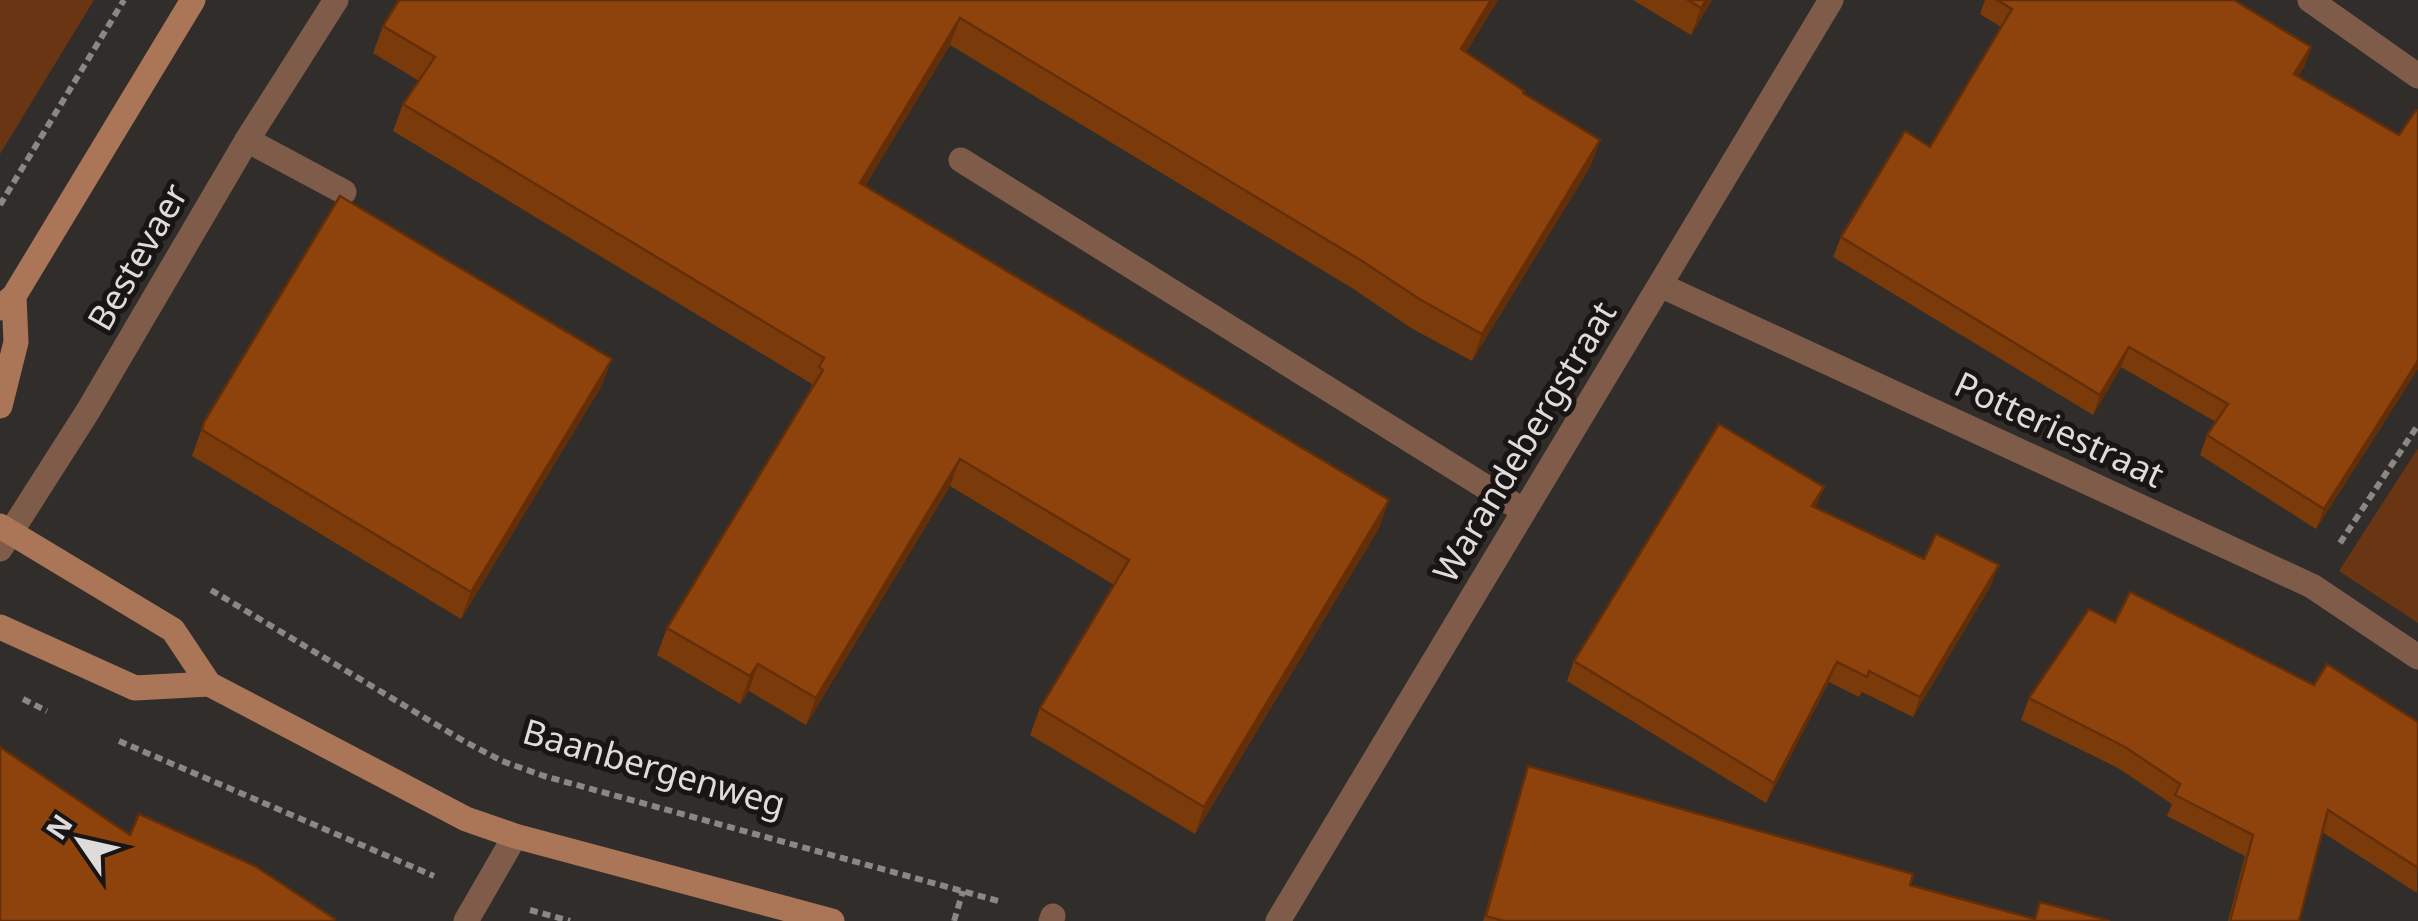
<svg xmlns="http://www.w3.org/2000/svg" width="2418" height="921" font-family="'Noto Sans',sans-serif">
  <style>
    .green { fill: #6a3513 }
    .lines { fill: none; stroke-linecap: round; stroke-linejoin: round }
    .path { stroke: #8b8785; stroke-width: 6; stroke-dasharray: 8 5; stroke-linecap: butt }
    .lane { stroke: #7f5c49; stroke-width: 25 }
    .street { stroke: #7f5c49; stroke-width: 25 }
    .secondary { stroke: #ab7557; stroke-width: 25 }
    .wall { fill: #7b3a0a }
    .shaded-wall { fill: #642f08 }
    .building { fill: #8f430c; stroke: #642f08; stroke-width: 2.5 }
    .labels { text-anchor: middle; stroke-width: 10; stroke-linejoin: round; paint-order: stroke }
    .street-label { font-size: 35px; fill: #dfdbda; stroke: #181514 }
  </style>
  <rect width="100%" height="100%" fill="#312d2a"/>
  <path class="green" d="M0 0H94L0 154Z
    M2418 448V623L2339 571Z"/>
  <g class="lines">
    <path class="path" d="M0 205 124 0
      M2340 543 2418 425
      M211 590 462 740 502 761 544 776 1002 902
      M23 699 47 711
      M119 741 434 876
      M530 910 570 921
      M954 921 963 891"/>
    <path class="lane" d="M247 140 344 192
      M961 160 1524 511
      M1051 921 1053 916"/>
    <path class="street" d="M2310 0 2418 76
      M1660 285 2312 586 2418 657
      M0 549 88 411 247 140 336 0
      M466 921 515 836
      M1278 921 1831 0"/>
    <path class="secondary" d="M0 308 14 296 193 0
      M0 406 16 342 14 296
      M0 526 173 630 209 684 466 819 515 836 832 921
      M0 627 135 688 209 684"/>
  </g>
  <path class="wall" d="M399 0H1498L1466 52 1523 93 1600 140 1590 167 1472 361 1411 328 1352 288 950 45 865 186 1389 500 1379 528 1195 834 1030 735 1040 708 1114 585 950 486 806 725 749 691 740 704 657 655 667 628 809 393 812 384 393 131 403 104 419 81 373 53 383 26Z
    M1633 0H1712L1691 35Z
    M1985 0H2234L2311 47 2304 67 2298 76 2418 369 2316 529 2200 455 2207 435 2216 422 2121 367 2093 415 1833 257 1841 237 1930 147 2001 27 1980 14Z
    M602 385 461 619 192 456 204 422Z
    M1924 559 1991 585 1913 717 1862 692 1859 697 1829 682 1766 803 1567 681 1574 661Z
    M2115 622 2314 685 2418 722 2417 893 2322 832 2299 921H2228L2245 856 2167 816 2172 804 2118 768 2021 720 2029 698Z
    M1528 766 1910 885 2034 918 2110 921H1483L1521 787Z"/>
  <path class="shaded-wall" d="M1491 0H1498L1451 76 1461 49Z
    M1706 0H1712L1691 35 1701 8Z
    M960 18 950 45 851 210 860 183Z
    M2311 47 2304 67 2287 94 2294 74Z
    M1600 140 1590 167 1472 361 1482 334Z
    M2129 347 2121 367 2093 415 2100 395Z
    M612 359 602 385 461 619 471 592Z
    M2418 361V369L2316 529 2324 509Z
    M960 459 950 486 806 725 816 698Z
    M1824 487 1816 507 1804 527 1812 506Z
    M1389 500 1379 528 1195 834 1204 807Z
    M1999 565 1991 585 1913 717 1920 697Z
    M1837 662 1829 682 1766 803 1774 783Z
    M758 664 749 691 740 704 750 676Z"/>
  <path class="building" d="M399 0H1491L1461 49 1524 91 1523 93 1600 140 1482 334 1421 300 1362 261 960 18 860 183 1389 500 1204 807 1040 708 1129 560 960 459 816 698 758 664 750 676 667 628 823 370 819 367 824 358 403 104 435 57 383 26Z
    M1688 0H1706L1701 8Z
    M1997 0H2234L2311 47 2294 74 2399 135 2416 110 2418 111V361L2324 509 2207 435 2228 404 2129 347 2100 395 1841 237 1905 131 1930 147 2012 9Z
    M340 196 612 359 471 592 202 430 204 422Z
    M1719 424 1824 487 1812 506 1924 559 1936 534 1999 565 1920 697 1869 671 1867 677 1837 662 1774 783 1574 661Z
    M2130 592 2314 685 2327 664 2418 722V868L2328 810 2299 921H2230L2253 835 2175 795 2180 784 2125 747 2029 698 2089 609 2115 622Z
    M0 747 130 835 139 814 255 866 335 919 333 921H0Z
    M1528 766 1913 874 1910 885 1972 902 2035 919 2040 902 2110 921H1503L1486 916Z"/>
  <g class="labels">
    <g class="street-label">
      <text transform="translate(138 257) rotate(-60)" y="12">Bestevaer</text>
      <text transform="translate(2059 430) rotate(25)" y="12">Potteriestraat</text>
      <text transform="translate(1525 442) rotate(-59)" y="12">Warandebergstraat</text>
      <text transform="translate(654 768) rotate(16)" y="12">Baanbergenweg</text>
    </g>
  </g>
  <g transform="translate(80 841) rotate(304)" stroke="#181514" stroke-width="8" paint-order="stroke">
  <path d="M0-8L18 38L0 25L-18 38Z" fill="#dfdbda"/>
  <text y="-15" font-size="28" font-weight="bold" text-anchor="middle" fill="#dfdbda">N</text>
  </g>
</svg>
